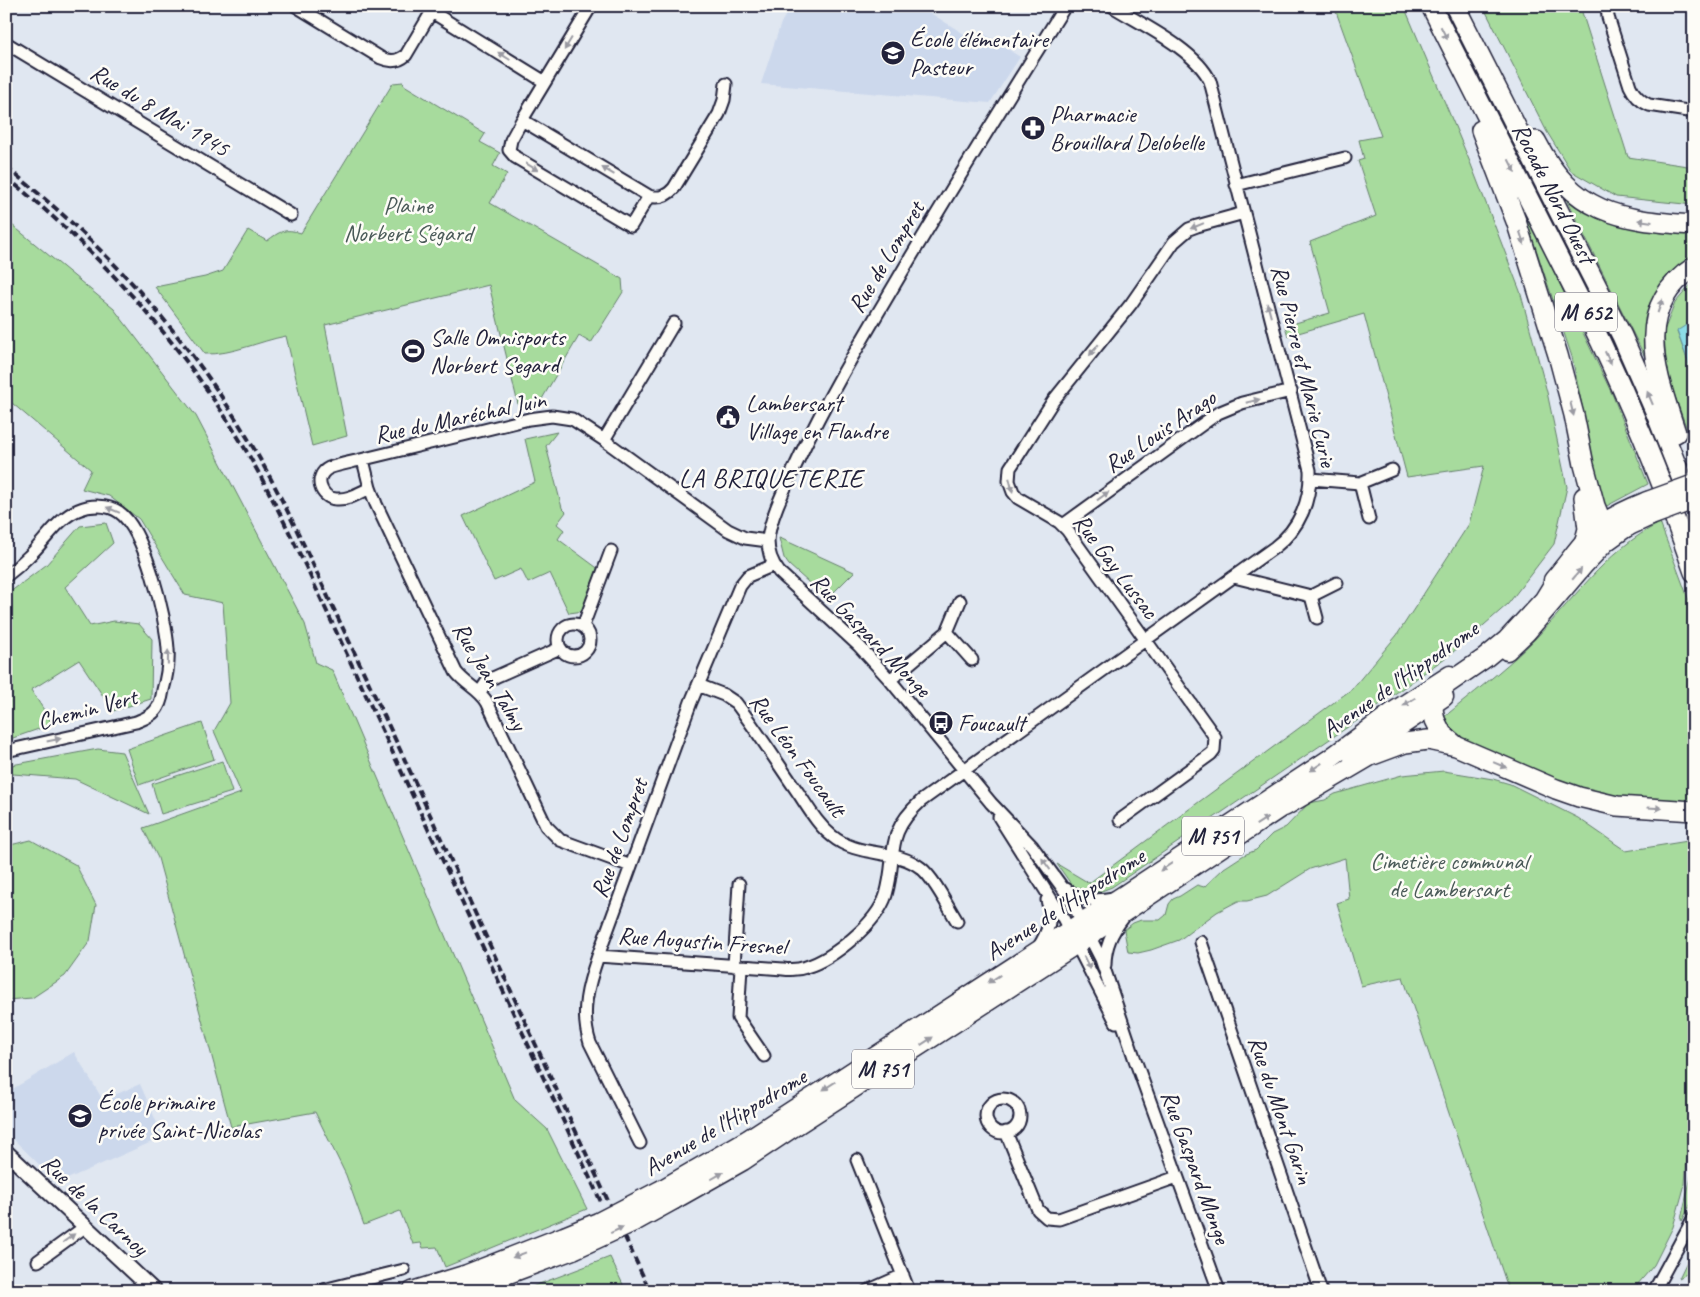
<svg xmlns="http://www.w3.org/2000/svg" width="1700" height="1297" font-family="Caveat,sans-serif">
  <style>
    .built { fill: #ccd8ec }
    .green { fill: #a7db9d; stroke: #647e6c }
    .water { fill: #8cdce7; stroke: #6292a2 }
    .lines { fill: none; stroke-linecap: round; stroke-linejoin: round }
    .minor-casing { stroke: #22223b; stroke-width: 15 }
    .tertiary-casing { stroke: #22223b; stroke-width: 18 }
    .primary-casing { stroke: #22223b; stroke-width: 21 }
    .trunk-casing { stroke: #22223b; stroke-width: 22 }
    .minor { stroke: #fdfcf7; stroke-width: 11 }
    .tertiary { stroke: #fdfcf7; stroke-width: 14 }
    .primary { stroke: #fdfcf7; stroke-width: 18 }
    .trunk { stroke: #fdfcf7; stroke-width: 19 }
    .rail { stroke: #22223b; stroke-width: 4; stroke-dasharray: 8 4; stroke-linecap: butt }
    .primary-bridge-casing { stroke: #22223b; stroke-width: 21; stroke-linecap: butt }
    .primary-bridge { stroke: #fdfcf7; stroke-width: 18 }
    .oneway { fill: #9a9aa2 }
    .labels { text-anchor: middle; stroke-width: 5; stroke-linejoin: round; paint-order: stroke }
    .shield { fill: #fdfcf7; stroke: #646373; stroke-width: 1 }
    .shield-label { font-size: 22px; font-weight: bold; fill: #22223b }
    .poi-label { font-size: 24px; fill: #22223b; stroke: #fdfcf7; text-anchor: start }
    .street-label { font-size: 24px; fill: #22223b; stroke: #fdfcf7 }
    .park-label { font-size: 24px; fill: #4a5a58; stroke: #fdfcf7 }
    .quarter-label { font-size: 26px; letter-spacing: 1px; fill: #22223b; stroke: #fdfcf7 }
  </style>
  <rect width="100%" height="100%" fill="#e0e7f1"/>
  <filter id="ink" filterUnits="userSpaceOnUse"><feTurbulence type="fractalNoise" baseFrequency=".02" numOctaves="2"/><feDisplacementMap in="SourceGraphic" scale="10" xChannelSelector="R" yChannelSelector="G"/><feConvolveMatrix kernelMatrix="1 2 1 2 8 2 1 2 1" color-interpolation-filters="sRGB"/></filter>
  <g filter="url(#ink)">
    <path class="built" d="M791 6H919L977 42 983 33 1020 57 990 103 761 84 781 23Z
      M74 1052 103 1100 140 1084 163 1137 58 1183 6 1132V1093Z"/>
    <path class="green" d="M1334 6H1404L1470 162 1520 291 1547 392 1567 487 1554 544 1508 604 1452 653 1361 718 1112 887 1099 892 1082 890 1071 884 1057 864 1089 883 1352 689 1397 635 1469 524 1484 466 1407 477 1364 314 1288 336 1285 326 1330 313 1310 242 1376 216 1358 161 1364 159 1359 140 1381 136Z
      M1483 6H1580L1628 157 1694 167V205L1616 197 1571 171 1547 132Z
      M403 82 404 85 485 134 480 142 500 153 493 166 507 174 490 203 622 279 623 292 591 343 579 336 539 404 519 408 489 285 325 325 347 436 312 446 286 336C259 341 232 355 205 354L155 287 205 277 223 271 248 230 267 241C280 231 285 228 301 233L393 83Z
      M1511 181 1613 396 1648 484 1603 508 1572 357 1536 249Z
      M1564 195 1600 218 1694 231V260L1663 284 1645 318 1646 359Z
      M6 220 114 309 196 416 305 624 316 663 332 670 515 1100 547 1129 587 1209 445 1267 437 1247 423 1248 421 1243 413 1244 400 1211 364 1225 346 1175 315 1112 231 1127 158 858 143 828 241 793 214 731 230 703 223 603 185 595 139 519 109 496 82 489 91 470 6 398Z
      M1694 281V320L1677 332 1694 378V448L1671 386 1666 366 1664 331 1675 303Z
      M557 432 546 446 562 508 566 512 557 524 564 530 558 539 600 570 584 611 569 613 550 573 528 583 521 569 494 581 463 516 535 482 525 439Z
      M106 523 113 543 65 587 90 626 114 621 139 624 152 639 151 699 113 711 79 660 31 690 53 724 10 739H6V704L10 702 6 698V595L46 565 80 526Z
      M1660 523 1694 614V804L1614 799 1574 789 1447 731 1444 717C1472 694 1501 672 1528 646 1571 604 1605 550 1660 523Z
      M779 538 782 539 854 572 827 599 789 565 784 558Z
      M202 723 214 759 139 785 127 749Z
      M98 749 122 752 149 814 75 779 13 774 6 777V766Z
      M222 761 232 792 161 814 152 784Z
      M1444 771 1493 779 1510 784 1578 818 1626 851 1694 840V1150L1687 1158 1685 1184 1673 1227 1654 1265 1632 1291H1509L1403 977 1361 986 1337 903 1349 899 1345 858 1310 869 1267 896 1247 901H1238L1217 912 1179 940 1151 950 1138 953 1128 952 1124 930 1133 923 1141 920H1160L1166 915 1169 904 1173 899 1180 896 1197 885 1204 887 1224 868 1244 855 1256 850 1272 834 1286 827 1309 803 1325 800 1335 794 1402 775Z
      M31 840 76 865 96 905 90 941 65 976 32 998 6 1000V846Z
      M1694 1164V1197L1682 1221 1681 1219Z
      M1694 1247V1270L1679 1278Z
      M610 1257 626 1291H521Z"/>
    <path class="water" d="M1694 320V378L1677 331Z"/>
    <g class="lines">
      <defs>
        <path id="minor" d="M296 6 381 58C390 62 398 62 406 55L435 6
          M1065 6C1008 98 950 190 895 284 862 340 828 396 800 456 790 478 769 517 768 541 768 552 772 563 779 572L859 646 890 680 991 803 1032 846 1070 898 1101 959 1134 1057 1219 1291
          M1607 6 1608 17 1630 86C1634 95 1640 101 1649 105L1694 112
          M432 12 545 82
          M6 43 291 215
          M522 120 591 6
          M1236 185 1345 158
          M649 196 631 226 515 157 509 150 511 140 522 120 649 196C660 199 667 196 674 188L719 114 724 100 726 84
          M604 440 674 323
          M363 460 370 488 376 504 456 672C465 684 479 689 487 702L546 826 560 840 631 866
          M1311 479 1360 483 1369 519
          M1360 483 1392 470
          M370 488C359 493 349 500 336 499 320 498 313 476 329 468 337 465 347 463 356 461L529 419 552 416 572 419 604 440 728 530 745 538 768 541
          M1063 525 1218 413 1242 403 1291 391
          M6 576C14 570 22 563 29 556 45 541 58 518 78 510 90 505 107 504 119 512 145 530 166 618 168 649 169 663 167 676 163 690 162 697 160 706 155 711 150 717 143 719 136 722L6 751
          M1234 577 1311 596 1317 618
          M1311 596 1337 583
          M558 640a16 16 0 1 1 32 0a16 16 0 1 1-32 0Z
          M583 626 611 551
          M947 632 960 601
          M890 680 947 632 972 660
          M698 685 724 695 736 703C758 732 778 764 799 794 809 809 818 825 832 836 858 858 895 848 921 868 934 878 948 907 957 921
          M480 692 486 683 495 677 560 648
          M999 817 1063 918 1116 1022
          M1120 820 1211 754 1214 750 1215 737 1067 530 1059 522 1018 498 1013 492 1009 481 1010 468 1014 462 1053 401 1131 304 1174 242 1189 229 1197 226 1244 213
          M1066 889C1080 901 1096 901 1114 898
          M1201 942 1321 1291
          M1038 948C1048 932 1053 919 1047 900
          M598 956 783 969C790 970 798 970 806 967 833 959 877 923 886 895 898 853 883 836 921 801L1275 547C1300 528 1311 500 1310 470L1210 81C1195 49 1142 25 1112 6
          M1105 965C1105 946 1112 932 1123 918
          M734 966 739 884
          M741 967 738 1018 764 1056
          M986 1116a17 17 0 1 1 34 0a17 17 0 1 1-34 0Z
          M1006 1132 1038 1210 1047 1218 1059 1219 1177 1177
          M640 1143 590 1043C580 1012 588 985 598 956L691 702 740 586 748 576 774 565
          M857 1160 909 1291
          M38 1261 86 1226
          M319 1291 404 1270
          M867 1291 903 1275
          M1654 1291 1694 1217"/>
        <path id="tertiary" d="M6 1152 154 1291"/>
        <path id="primary" d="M1553 580C1570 561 1584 537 1605 522 1618 513 1632 507 1647 501
          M1507 651 1527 632 1585 564 1606 542 1627 527 1651 516
          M1353 758 1444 697
          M662 1189 748 1139 1125 894 1329 759 1394 711 1450 675
          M674 1200 743 1161 791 1129 1077 944 1297 797
          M412 1291 467 1274 564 1236
          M463 1291 573 1250"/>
        <path id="trunk" d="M1431 6 1590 320C1630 401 1664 486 1694 572
          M1455 6 1622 336 1655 411 1691 502
          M1481 130 1516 221 1558 355 1574 415 1584 465 1595 506 1600 518 1608 525 1627 527
          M1536 141C1573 214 1619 220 1694 225
          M1676 433C1657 374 1630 309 1694 267
          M1584 497 1588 529 1585 540
          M1455 745 1442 734 1435 720 1433 709 1437 694 1447 684 1485 658 1507 640 1544 600 1563 569
          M1285 806 1370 756 1405 743 1428 740 1456 746 1556 789 1579 797 1617 806 1694 811"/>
      </defs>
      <use href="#minor" class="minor-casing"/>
      <use href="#tertiary" class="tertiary-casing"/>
      <use href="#primary" class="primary-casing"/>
      <use href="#trunk" class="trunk-casing"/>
      <use href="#minor" class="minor"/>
      <use href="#tertiary" class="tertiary"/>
      <use href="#primary" class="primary"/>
      <use href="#trunk" class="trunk"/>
      <path class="rail" d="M6 167C99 240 181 328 242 429 276 483 302 541 329 599 360 664 391 730 421 795 497 961 573 1126 650 1291
        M6 177C88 243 159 318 218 406 253 457 280 513 307 569 335 629 363 689 391 749 461 900 531 1051 601 1202"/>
      <defs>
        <path id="primary-bridge" d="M1647 501 1694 484
          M1651 516 1694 500
          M564 1236 598 1222 662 1189
          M573 1250 636 1221 674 1200"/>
      </defs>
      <use href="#primary-bridge" class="primary-bridge-casing"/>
      <use href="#primary-bridge" class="primary-bridge"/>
    </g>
    <defs><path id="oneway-solid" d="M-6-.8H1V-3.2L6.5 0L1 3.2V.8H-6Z" transform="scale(1.25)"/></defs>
    <g class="oneway">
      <use href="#oneway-solid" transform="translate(1444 33) rotate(63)"/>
      <use href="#oneway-solid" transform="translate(568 44) rotate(121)"/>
      <use href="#oneway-solid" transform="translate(504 56) rotate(-148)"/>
      <use href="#oneway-solid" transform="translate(1512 166) rotate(63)"/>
      <use href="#oneway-solid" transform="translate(532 167) rotate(31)"/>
      <use href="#oneway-solid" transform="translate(608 171) rotate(-149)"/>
      <use href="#oneway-solid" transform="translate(1645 221) rotate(-173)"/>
      <use href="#oneway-solid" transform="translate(1197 226) rotate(158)"/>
      <use href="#oneway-solid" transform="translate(1522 238) rotate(72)"/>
      <use href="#oneway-solid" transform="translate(1660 306) rotate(-71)"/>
      <use href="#oneway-solid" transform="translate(1269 310) rotate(-105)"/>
      <use href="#oneway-solid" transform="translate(1094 350) rotate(129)"/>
      <use href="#oneway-solid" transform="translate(1608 358) rotate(65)"/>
      <use href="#oneway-solid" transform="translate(1650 398) rotate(-113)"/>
      <use href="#oneway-solid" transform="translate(1253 401) rotate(-14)"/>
      <use href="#oneway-solid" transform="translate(1572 409) rotate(76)"/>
      <use href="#oneway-solid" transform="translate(1011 485) rotate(76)"/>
      <use href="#oneway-solid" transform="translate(1103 496) rotate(-36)"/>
      <use href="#oneway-solid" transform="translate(113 510) rotate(-157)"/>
      <use href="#oneway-solid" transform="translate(1577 574) rotate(-50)"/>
      <use href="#oneway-solid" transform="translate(168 657) rotate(-89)"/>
      <use href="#oneway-solid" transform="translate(1409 702) rotate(146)"/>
      <use href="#oneway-solid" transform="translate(54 740) rotate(-12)"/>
      <use href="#oneway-solid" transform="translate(1500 765) rotate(23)"/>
      <use href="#oneway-solid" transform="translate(1316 767) rotate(146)"/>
      <use href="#oneway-solid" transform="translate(1655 808) rotate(4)"/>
      <use href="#oneway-solid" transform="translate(1262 821) rotate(-33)"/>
      <use href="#oneway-solid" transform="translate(1046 864) rotate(-126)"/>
      <use href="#oneway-solid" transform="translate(1166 867) rotate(147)"/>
      <use href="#oneway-solid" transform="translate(1087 963) rotate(63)"/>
      <use href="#oneway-solid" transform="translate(994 979) rotate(147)"/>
      <use href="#oneway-solid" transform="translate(927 1041) rotate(-33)"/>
      <use href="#oneway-solid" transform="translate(829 1086) rotate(147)"/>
      <use href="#oneway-solid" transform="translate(717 1176) rotate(-30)"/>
      <use href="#oneway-solid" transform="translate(617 1230) rotate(-25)"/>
      <use href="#oneway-solid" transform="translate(69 1238) rotate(-36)"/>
      <use href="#oneway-solid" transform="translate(519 1255) rotate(159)"/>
    </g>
  </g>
  <defs>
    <symbol id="school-disc" viewBox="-11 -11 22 22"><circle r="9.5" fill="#22223b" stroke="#fdfcf7"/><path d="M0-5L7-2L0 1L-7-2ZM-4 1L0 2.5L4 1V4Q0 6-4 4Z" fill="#fff"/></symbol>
    <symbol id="pharmacy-disc" viewBox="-11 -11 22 22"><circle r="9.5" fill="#22223b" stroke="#fdfcf7"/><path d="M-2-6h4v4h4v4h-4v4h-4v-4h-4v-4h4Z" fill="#fff"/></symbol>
    <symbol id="stadium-disc" viewBox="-11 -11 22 22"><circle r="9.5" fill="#22223b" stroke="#fdfcf7"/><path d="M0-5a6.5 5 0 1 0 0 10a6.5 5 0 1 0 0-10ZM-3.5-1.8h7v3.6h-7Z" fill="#fff"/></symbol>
    <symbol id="civic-disc" viewBox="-11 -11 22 22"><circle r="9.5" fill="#22223b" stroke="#fdfcf7"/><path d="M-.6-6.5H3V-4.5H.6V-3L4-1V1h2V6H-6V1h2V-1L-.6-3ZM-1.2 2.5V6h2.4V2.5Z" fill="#fff"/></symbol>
    <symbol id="bus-disc" viewBox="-11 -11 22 22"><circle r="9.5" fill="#22223b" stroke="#fdfcf7"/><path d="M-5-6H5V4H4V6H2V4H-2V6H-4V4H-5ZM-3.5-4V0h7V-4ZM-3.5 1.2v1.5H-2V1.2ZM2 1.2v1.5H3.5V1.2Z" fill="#fff"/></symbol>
  </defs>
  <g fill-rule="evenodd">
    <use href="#school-disc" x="879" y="39" width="28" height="28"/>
    <use href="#pharmacy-disc" x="1019" y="114" width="28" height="28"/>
    <use href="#stadium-disc" x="399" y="337" width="28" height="28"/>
    <use href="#civic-disc" x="714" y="403" width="28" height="28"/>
    <use href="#bus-disc" x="927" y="709" width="28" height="28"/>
    <use href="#school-disc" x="66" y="1102" width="28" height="28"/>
  </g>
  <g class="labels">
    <g class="shield">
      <rect x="1555" y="292.5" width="62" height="39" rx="4"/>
      <rect x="1182" y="816.5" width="62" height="39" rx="4"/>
      <rect x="852" y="1049.5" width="62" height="39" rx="4"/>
    </g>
    <g class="shield-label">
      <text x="1586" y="320">M 652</text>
      <text x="1213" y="844">M 751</text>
      <text x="883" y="1077">M 751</text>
    </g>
    <g class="poi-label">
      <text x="910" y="47">École élémentaire<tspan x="910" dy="28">Pasteur</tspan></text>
      <text x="1050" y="122">Pharmacie<tspan x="1050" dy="28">Brouillard Delobelle</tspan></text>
      <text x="430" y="345">Salle Omnisports<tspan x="430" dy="28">Norbert Segard</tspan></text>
      <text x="746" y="411">Lambersart<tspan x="746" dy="28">Village en Flandre</tspan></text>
      <text x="958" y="731">Foucault</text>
      <text x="98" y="1110">École primaire<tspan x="98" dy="28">privée Saint-Nicolas</tspan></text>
    </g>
    <g class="street-label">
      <text transform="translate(160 110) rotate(31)" y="8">Rue du 8 Mai 1945</text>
      <text transform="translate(1554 193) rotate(63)" y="8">Rocade Nord Ouest</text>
      <text transform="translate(886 257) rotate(-59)" y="8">Rue de Lompret</text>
      <text transform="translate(1304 366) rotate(76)" y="8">Rue Pierre et Marie Curie</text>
      <text transform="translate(460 417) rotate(-12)" y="8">Rue du Maréchal Juin</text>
      <text transform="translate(1160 431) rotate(-34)" y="8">Rue Louis Arago</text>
      <text transform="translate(1116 566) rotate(53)" y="8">Rue Gay Lussac</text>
      <text transform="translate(871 635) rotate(46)" y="8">Rue Gaspard Monge</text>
      <text transform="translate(490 676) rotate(59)" y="8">Rue Jean Talmy</text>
      <text transform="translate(1400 679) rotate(-35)" y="8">Avenue de l'Hippodrome</text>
      <text transform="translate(87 709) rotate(-15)" y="8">Chemin Vert</text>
      <text transform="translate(798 755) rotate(54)" y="8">Rue Léon Foucault</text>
      <text transform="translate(619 838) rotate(-70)" y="8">Rue de Lompret</text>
      <text transform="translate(1065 904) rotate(-33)" y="8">Avenue de l'Hippodrome</text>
      <text transform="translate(702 941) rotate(4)" y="8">Rue Augustin Fresnel</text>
      <text transform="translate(1281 1110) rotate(71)" y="8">Rue du Mont Garin</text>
      <text transform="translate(725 1122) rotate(-31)" y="8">Avenue de l'Hippodrome</text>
      <text transform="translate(1196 1167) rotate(70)" y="8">Rue Gaspard Monge</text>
      <text transform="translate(95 1205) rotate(43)" y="8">Rue de la Carnoy</text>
    </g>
    <g class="park-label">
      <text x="408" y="213">Plaine<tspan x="408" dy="28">Norbert Ségard</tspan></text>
      <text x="1449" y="869">Cimetière communal<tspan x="1449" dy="28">de Lambersart</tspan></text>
    </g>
    <g class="quarter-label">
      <text x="771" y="487">LA BRIQUETERIE</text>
    </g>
  </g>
  <rect width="1700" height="1297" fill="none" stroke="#fdfcf7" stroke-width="25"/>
  <rect x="12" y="12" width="1675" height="1272" fill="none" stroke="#22223b" stroke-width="2" filter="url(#ink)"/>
</svg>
